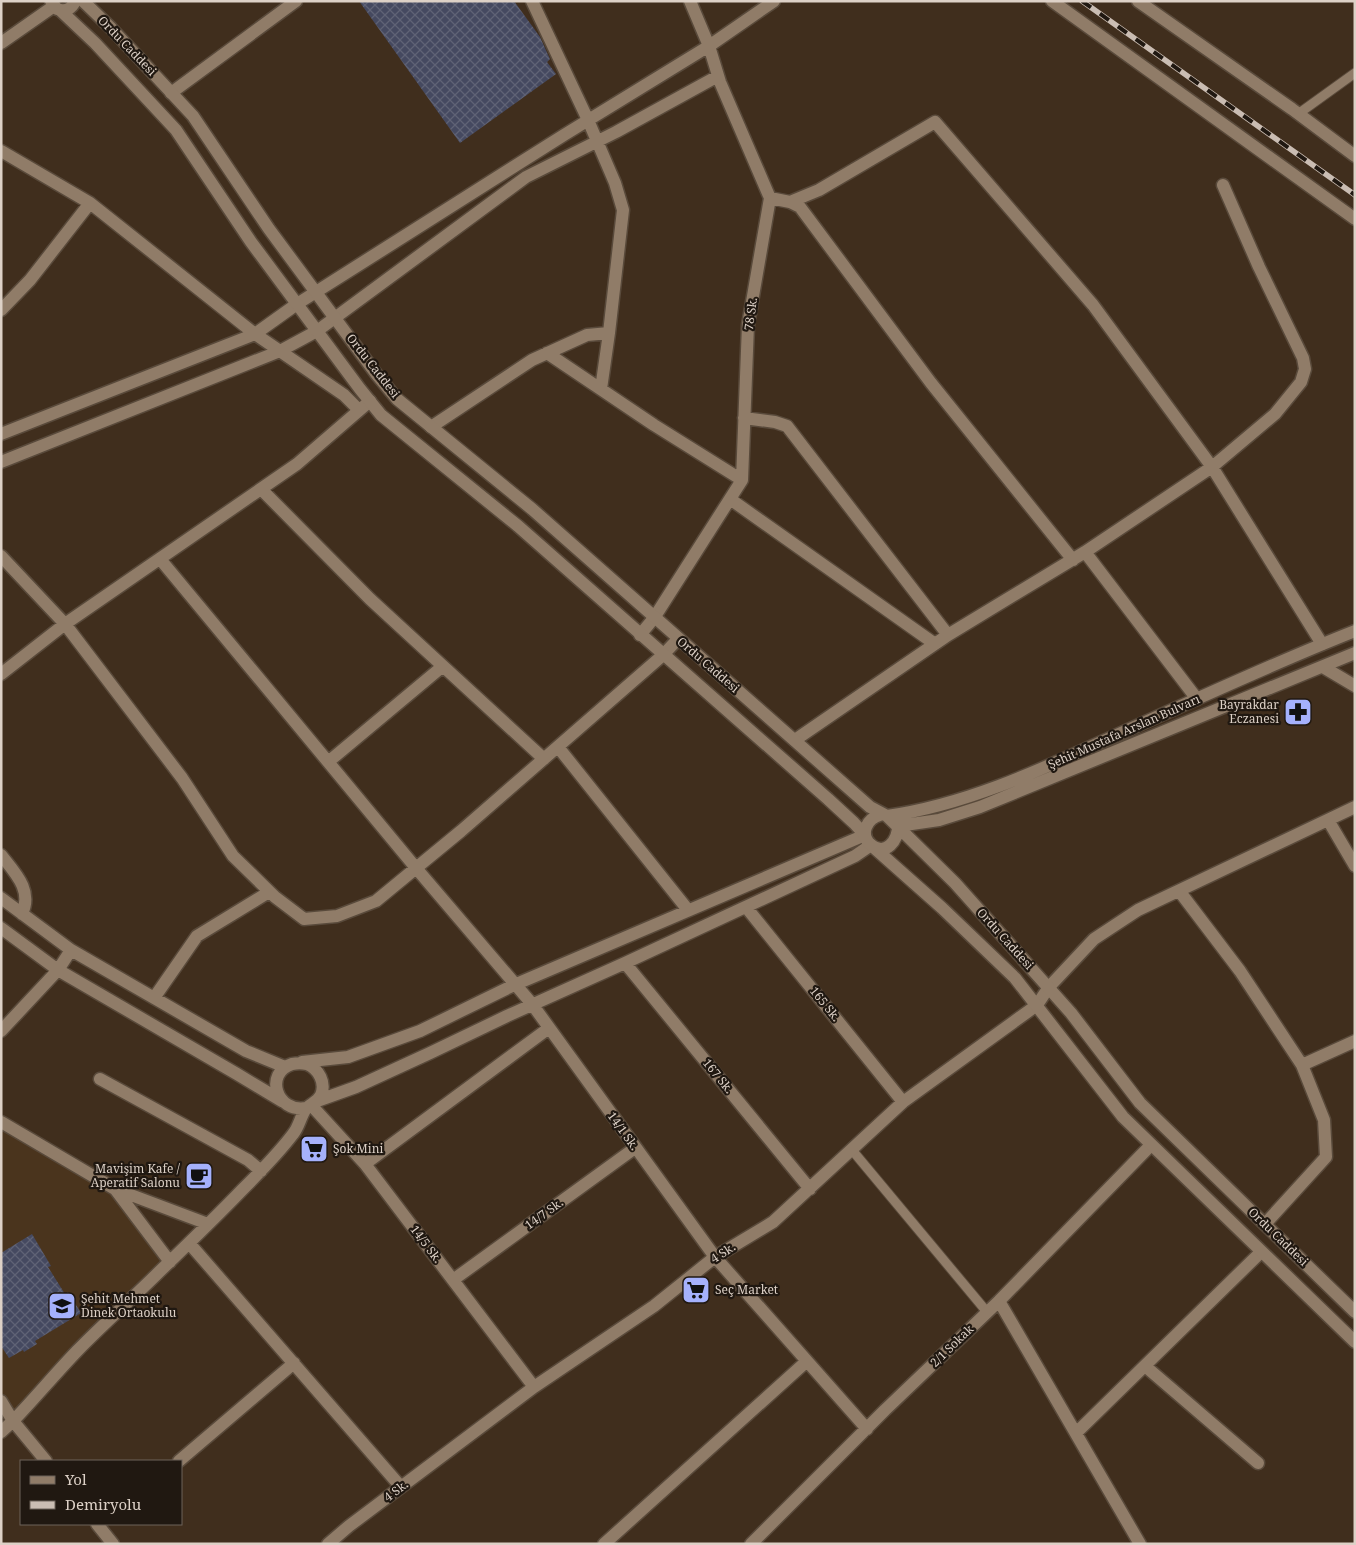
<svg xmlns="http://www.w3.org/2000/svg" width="1356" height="1545" font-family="'Noto Serif',serif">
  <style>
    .built { fill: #4a341d }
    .building { fill: url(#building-cross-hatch) }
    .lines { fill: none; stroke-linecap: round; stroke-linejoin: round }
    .service-casing { stroke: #594a3b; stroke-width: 11 }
    .minor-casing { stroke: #594a3b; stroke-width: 15 }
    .secondary-casing { stroke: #594a3b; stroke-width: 15 }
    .service { stroke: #907c68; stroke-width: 9 }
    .minor { stroke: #907c68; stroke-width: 12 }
    .secondary { stroke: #907c68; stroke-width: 12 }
    .rail-casing { stroke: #cabdb3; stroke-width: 5.5 }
    .rail { stroke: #201811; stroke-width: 4; stroke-dasharray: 11; stroke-linecap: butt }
    .labels { text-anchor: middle; stroke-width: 4.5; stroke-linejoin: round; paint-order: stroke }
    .street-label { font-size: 12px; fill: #ddd1c7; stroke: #201811 }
    .poi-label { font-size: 12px; fill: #ddd1c7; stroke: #201811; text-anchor: start }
  </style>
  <defs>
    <pattern id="building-cross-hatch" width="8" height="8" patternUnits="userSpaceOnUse" patternTransform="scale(1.25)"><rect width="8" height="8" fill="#454960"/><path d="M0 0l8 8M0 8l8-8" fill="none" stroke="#5f6275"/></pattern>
  </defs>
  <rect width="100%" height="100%" fill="#402e1d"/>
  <path class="built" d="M1 1122 115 1189 170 1262 13 1421 1 1402Z"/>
  <path class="building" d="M359 1H514L540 37 550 59 547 62 556 74 460 143Z
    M32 1234 51 1266 48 1267 65 1294 68 1292 81 1313 35 1341 37 1344 24 1352 23 1350 9 1358 1 1346V1253Z"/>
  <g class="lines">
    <defs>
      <path id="service" d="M1298 114 1355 73
        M852 1150 987 1312"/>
      <path id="minor" d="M532 1 588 120 615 183 623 210 609 333 601 389
        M1052 1 1355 219
        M1138 1 1292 109 1355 156
        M1 43 54 6
        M171 93 296 1
        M1 151 90 203 255 334 344 395 359 410
        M770 198 790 202 819 190 935 122 1093 305 1212 467 1275 414 1301 382 1305 369 1303 358 1259 267 1223 185
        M790 202 800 207 931 383 1073 560
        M1 310 30 280 90 203
        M547 353 654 425 742 480
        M744 418 775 422 787 426 948 635
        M431 427 532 360 587 335 609 333
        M1 434 255 334 297 304 564 135 709 46 774 1
        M1 462 280 351 317 331 526 177 616 132 718 76
        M261 489 370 599 544 759
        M730 499 935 644
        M1085 552 1197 699
        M1 556 65 624 182 778 233 856 275 897 304 919 337 916 376 901 461 831 663 655 678 639
        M160 559 416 868 532 1004 715 1257 867 1429
        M640 635 654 618 742 480 748 325 770 198 720 82 709 46 690 1
        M1323 667 1355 686
        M1 674 65 624 297 464 370 401
        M795 740 948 635 1085 552 1212 467 1322 644
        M558 747 688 910
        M328 762 443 666
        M1328 820 1355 866
        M1 855C15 873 33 890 22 914
        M1180 892 1240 971 1302 1065 1324 1120 1326 1157 1265 1224
        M1 898 71 950 246 1051 285 1067
        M746 907 903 1102
        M1 928 58 970 237 1074 282 1101
        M625 963 810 1189
        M154 998 197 936 269 892
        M1 1031 58 970 71 950
        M302 1062 348 1057 420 1031 514 985 865 835
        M1302 1065 1355 1041
        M100 1079 248 1160 261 1171
        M317 1101 356 1087 430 1053 507 1016 625 963 855 856 871 845
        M312 1106 365 1164 534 1387
        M1 1122 115 1189 170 1262
        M365 1164 549 1028
        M115 1189 208 1224
        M189 1243 401 1487
        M453 1280 635 1148
        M999 1301 1140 1544
        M1145 1366 1258 1463
        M1 1401 13 1421 1 1432
        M1076 1433 1261 1252
        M46 1461 13 1421C35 1398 55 1374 77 1351 103 1324 132 1299 159 1272 187 1245 215 1218 242 1190 260 1172 278 1154 293 1134 299 1127 300 1118 305 1110 309 1104 317 1103 321 1095 326 1083 319 1069 307 1064 302 1063 297 1063 292 1064 264 1073 276 1113 306 1108
        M179 1461 294 1363
        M97 1524 113 1544
        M328 1544 349 1526 534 1387 654 1306 715 1257 773 1222 903 1102 1037 1005 1049 987 1094 939 1138 910 1355 807
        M604 1544 807 1361
        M751 1544 885 1410 999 1301 1151 1145"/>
      <path id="secondary" d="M51 1 57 9C65 12 72 9 75 1
        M83 1 111 28 193 116 269 229 377 375 397 399 532 509 870 807 887 816 955 883 1071 1013 1140 1103 1355 1312
        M60 10 95 43 176 130 251 242 360 389 381 415 518 526 828 799 854 823 865 835
        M880 815C868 818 858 834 871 845 886 857 898 840 898 826L939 820 980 807 1355 653
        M887 816C965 805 1038 771 1108 739 1190 702 1271 664 1355 631
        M871 845 942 908 1015 978 1123 1117 1355 1342"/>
    </defs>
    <use href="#service" class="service-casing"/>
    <use href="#minor" class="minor-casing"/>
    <use href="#secondary" class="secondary-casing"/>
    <use href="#service" class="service"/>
    <use href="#minor" class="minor"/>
    <use href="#secondary" class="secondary"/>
    <defs>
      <path id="rail" d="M1082 1 1355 195"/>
    </defs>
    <use href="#rail" class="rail-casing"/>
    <use href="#rail" class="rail"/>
  </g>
  <defs>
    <symbol id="pharmacy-square" viewBox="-11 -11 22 22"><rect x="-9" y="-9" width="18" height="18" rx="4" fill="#a5b1fc" stroke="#201811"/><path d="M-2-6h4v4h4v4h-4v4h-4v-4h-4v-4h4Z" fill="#111"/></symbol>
    <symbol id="supermarket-square" viewBox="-11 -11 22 22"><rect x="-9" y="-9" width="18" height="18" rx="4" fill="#a5b1fc" stroke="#201811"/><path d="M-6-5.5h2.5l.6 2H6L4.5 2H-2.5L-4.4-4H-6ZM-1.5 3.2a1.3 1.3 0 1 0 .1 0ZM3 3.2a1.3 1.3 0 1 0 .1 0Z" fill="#111"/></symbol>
    <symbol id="cafe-square" viewBox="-11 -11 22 22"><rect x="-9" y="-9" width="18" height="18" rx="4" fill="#a5b1fc" stroke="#201811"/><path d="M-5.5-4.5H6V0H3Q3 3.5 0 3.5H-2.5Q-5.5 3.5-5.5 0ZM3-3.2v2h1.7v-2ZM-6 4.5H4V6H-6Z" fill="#111"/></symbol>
    <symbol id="school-square" viewBox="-11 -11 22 22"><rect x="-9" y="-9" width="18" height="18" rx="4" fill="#a5b1fc" stroke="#201811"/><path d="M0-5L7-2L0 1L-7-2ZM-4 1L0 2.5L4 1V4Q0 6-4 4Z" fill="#111"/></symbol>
  </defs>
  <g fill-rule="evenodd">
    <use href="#pharmacy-square" x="1282" y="696" width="32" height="32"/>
    <use href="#supermarket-square" x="298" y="1133" width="32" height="32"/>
    <use href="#cafe-square" x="183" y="1160" width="32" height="32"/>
    <use href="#supermarket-square" x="680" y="1274" width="32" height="32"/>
    <use href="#school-square" x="46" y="1290" width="32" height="32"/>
  </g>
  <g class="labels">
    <g class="street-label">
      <text transform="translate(127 46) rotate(46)" y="4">Ordu Caddesi</text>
      <text transform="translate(751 314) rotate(-82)" y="4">78 Sk.</text>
      <text transform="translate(373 366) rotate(52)" y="4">Ordu Caddesi</text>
      <text transform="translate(708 665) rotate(41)" y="4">Ordu Caddesi</text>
      <text transform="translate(1124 732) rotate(-24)" y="4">Şehit Mustafa Arslan Bulvarı</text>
      <text transform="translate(1005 939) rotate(48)" y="4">Ordu Caddesi</text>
      <text transform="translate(825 1004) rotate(51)" y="4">165 Sk.</text>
      <text transform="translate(718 1076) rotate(51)" y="4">167 Sk.</text>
      <text transform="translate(623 1131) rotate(54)" y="4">14/1 Sk.</text>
      <text transform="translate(544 1214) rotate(-36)" y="4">14/7 Sk.</text>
      <text transform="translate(1278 1237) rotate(44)" y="4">Ordu Caddesi</text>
      <text transform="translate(426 1244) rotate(53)" y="4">14/5 Sk.</text>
      <text transform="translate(723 1253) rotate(-33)" y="4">4 Sk.</text>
      <text transform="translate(952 1346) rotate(-44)" y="4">2/1 Sokak</text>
      <text transform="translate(396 1491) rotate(-37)" y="4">4 Sk.</text>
    </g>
    <g class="poi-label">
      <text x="1279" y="709" text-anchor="end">Bayrakdar<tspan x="1279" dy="14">Eczanesi</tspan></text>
      <text x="333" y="1153">Şok Mini</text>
      <text x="180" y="1173" text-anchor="end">Mavişim Kafe /<tspan x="180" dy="14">Aperatif Salonu</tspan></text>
      <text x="715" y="1294">Seç Market</text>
      <text x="81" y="1303">Şehit Mehmet<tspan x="81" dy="14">Dinek Ortaokulu</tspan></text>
    </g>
  </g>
  <rect width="1356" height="1545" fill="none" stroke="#ddd1c7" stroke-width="5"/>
  <rect x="20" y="1460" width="162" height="65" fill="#201811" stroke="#6c625a"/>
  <rect x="30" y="1476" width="25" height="8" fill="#907c68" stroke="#6c625a"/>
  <text x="65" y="1485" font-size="15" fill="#ddd1c7">Yol</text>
  <rect x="30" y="1501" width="25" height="8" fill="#cabdb3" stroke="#6c625a"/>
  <text x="65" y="1510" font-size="15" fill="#ddd1c7">Demiryolu</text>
</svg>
